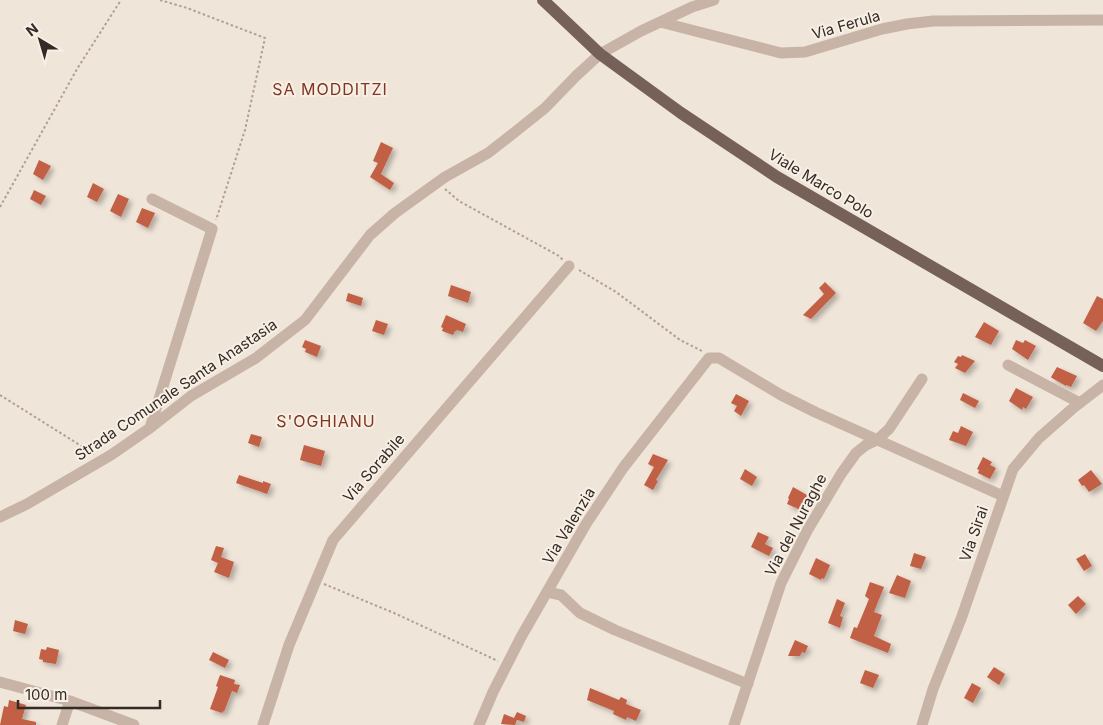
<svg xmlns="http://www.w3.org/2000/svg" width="1103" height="725" font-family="Inter,sans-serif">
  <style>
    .building { fill: #c26045; filter: url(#shadow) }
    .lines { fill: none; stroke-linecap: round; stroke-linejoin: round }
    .path { stroke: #b49e90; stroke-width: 2; stroke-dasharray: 2.5 2.5; stroke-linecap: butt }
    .minor { stroke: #c8b4a6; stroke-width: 11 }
    .major { stroke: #766158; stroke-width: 12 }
    .labels { text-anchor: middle; stroke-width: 4; stroke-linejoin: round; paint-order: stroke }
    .street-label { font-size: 15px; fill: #342a26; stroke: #f8efe5 }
    .neighbourhood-label { font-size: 16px; letter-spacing: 1px; fill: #803622; stroke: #f8efe5 }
  </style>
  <defs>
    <filter id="shadow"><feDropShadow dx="3.5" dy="3.5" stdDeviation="2.5" flood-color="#0004"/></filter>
  </defs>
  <rect width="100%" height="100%" fill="#f0e5d9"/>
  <path class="building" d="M381 142 393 148 381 174 394 183 390 190 370 177 378 163 373 161Z
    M39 160 51 166 43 180 33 174Z
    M93 183 104 189 97 202 87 197Z
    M34 190 46 196 41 205 30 199Z
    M118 194 129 199 121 217 110 211Z
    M142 208 155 213 148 228 136 222Z
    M825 282 836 293 811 319 803 315 824 294 819 288Z
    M451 285 471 292 468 303 448 296Z
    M348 293 363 298 361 306 346 301Z
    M1097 296 1103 299V321L1096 331 1083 323Z
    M446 315 466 324 463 332 457 330 456 331H455L453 335 442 331 443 328 441 327Z
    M376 320 388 324 384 335 372 331Z
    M984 322 999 331 991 345 975 337Z
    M305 340 321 346 317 357 305 352 306 349 302 347Z
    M1016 340 1023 343 1025 340 1036 346 1028 360 1012 349Z
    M962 355 975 361 965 373 955 368 958 364 954 362 958 356 961 357Z
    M1057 367 1077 376 1071 387 1066 385V386L1052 378 1051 377Z
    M1016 388 1033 397 1026 409 1023 407 1022 410 1009 401Z
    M963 393 979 401 975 408 960 400Z
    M736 394 749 401 741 416 734 411 737 406 731 403Z
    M961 426 973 432 966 446 949 440 953 431 958 433Z
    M251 434 262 437 259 447 248 443Z
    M304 445 325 451 321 466 300 460Z
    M653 454 668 460 656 480 658 481 653 490 644 485 654 467 648 464Z
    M983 457 992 462 990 465 996 468 990 479 978 473 979 470 977 469Z
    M745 469 757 477 752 486 740 479Z
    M1091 470 1102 484 1089 492 1084 485 1082 486 1078 480Z
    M239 475 263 483V481L271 484 267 494 236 483Z
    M793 487 807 495 801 510 787 504 789 499 788 498Z
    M758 532 769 537 765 544 773 548 769 556 751 547Z
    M216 546 224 548 221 557 234 562 229 578 214 572 218 563 211 560Z
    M914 553 926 557 921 569 910 566Z
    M1085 554 1092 566 1084 571 1076 559Z
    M816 558 830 565 824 579 822 578 821 580 809 574Z
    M897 575 911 581 905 598 889 593Z
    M870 582 884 587 874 612 882 615 874 636 891 644 888 653 850 638 854 627 857 628 869 599 865 596Z
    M1078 596 1086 604 1076 614 1068 605Z
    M837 599 845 603 840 616 843 617 840 628 828 623Z
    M15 620 28 624 25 634 13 631Z
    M795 640 808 646 805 653 802 652 800 656H788Z
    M47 647 59 650 56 664 43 662V660L39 659 41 649 46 650Z
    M213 652 229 660 225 668 209 660Z
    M994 667 1005 674 999 685 987 677Z
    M865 670 879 675 873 688 860 683Z
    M220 675 235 680 234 684 240 685 237 693 232 691 224 712 223 711 222 713 210 709 218 687 216 686Z
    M972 683 981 688 973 703 964 698Z
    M590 688 619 700 621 697 627 700 626 704 641 710 636 721 627 717 626 720 613 714 614 711 587 700Z
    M9 700 26 705 22 719 36 722V725H0L4 706 8 707Z
    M517 712 526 716 524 722 517 720 515 725 501 724 504 714 514 718Z"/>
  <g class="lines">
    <path class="path" d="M160 0 187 8 265 38 245 130 216 220
      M445 189 459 201 559 256 563 260
      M0 207 77 69 121 0
      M579 270 616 292 680 340 702 351
      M0 395 94 454
      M324 584 394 613 498 661"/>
    <path class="minor" d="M660 22 781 53 805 52 882 29 907 24 933 21 1103 20
      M1008 365 1080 403
      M150 428 212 229 152 199
      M0 517 27 504 111 455 150 428 191 396 256 358 305 320 370 235 395 213 445 177 488 153 515 132 545 108 576 76 600 54 641 31 692 7 714 0
      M547 592 561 595 580 613 615 630 748 684
      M0 682 70 701 134 725
      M62 725 70 701
      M263 725 289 645 333 540 569 266
      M479 725 493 692 521 637 586 524 623 468 709 358H719L781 395 815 412 1003 496
      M734 725 781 583 807 531 841 474 856 453 866 445 877 440 889 429 922 379
      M922 725 933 689 961 619 1013 469 1039 438 1072 409 1103 385"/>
    <path class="major" d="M543 0 600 54 681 113 777 177 1103 366"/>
  </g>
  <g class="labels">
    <g class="street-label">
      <text transform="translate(846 25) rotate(-16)" y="5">Via Ferula</text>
      <text transform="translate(821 184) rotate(31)" y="5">Viale Marco Polo</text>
      <text transform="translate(176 390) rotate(-34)" y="5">Strada Comunale Santa Anastasia</text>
      <text transform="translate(374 468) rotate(-49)" y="5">Via Sorabile</text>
      <text transform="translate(796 525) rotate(-62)" y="5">Via del Nuraghe</text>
      <text transform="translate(569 526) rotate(-59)" y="5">Via Valenzia</text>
      <text transform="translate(974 534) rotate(-71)" y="5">Via Sirai</text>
    </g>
    <g class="neighbourhood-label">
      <text x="330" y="95">SA MODDITZI</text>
      <text x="326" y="427">S'OGHIANU</text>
    </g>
  </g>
  <g transform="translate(40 40) rotate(322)" stroke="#f8efe5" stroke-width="4" paint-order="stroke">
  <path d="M0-4L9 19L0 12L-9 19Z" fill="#342a26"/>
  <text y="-8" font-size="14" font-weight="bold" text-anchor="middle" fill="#342a26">N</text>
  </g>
  <path d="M18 700v8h142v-8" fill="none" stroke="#342a26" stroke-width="2.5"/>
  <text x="25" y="700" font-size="15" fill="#342a26" stroke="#f8efe5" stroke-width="4" paint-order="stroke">100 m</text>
</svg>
